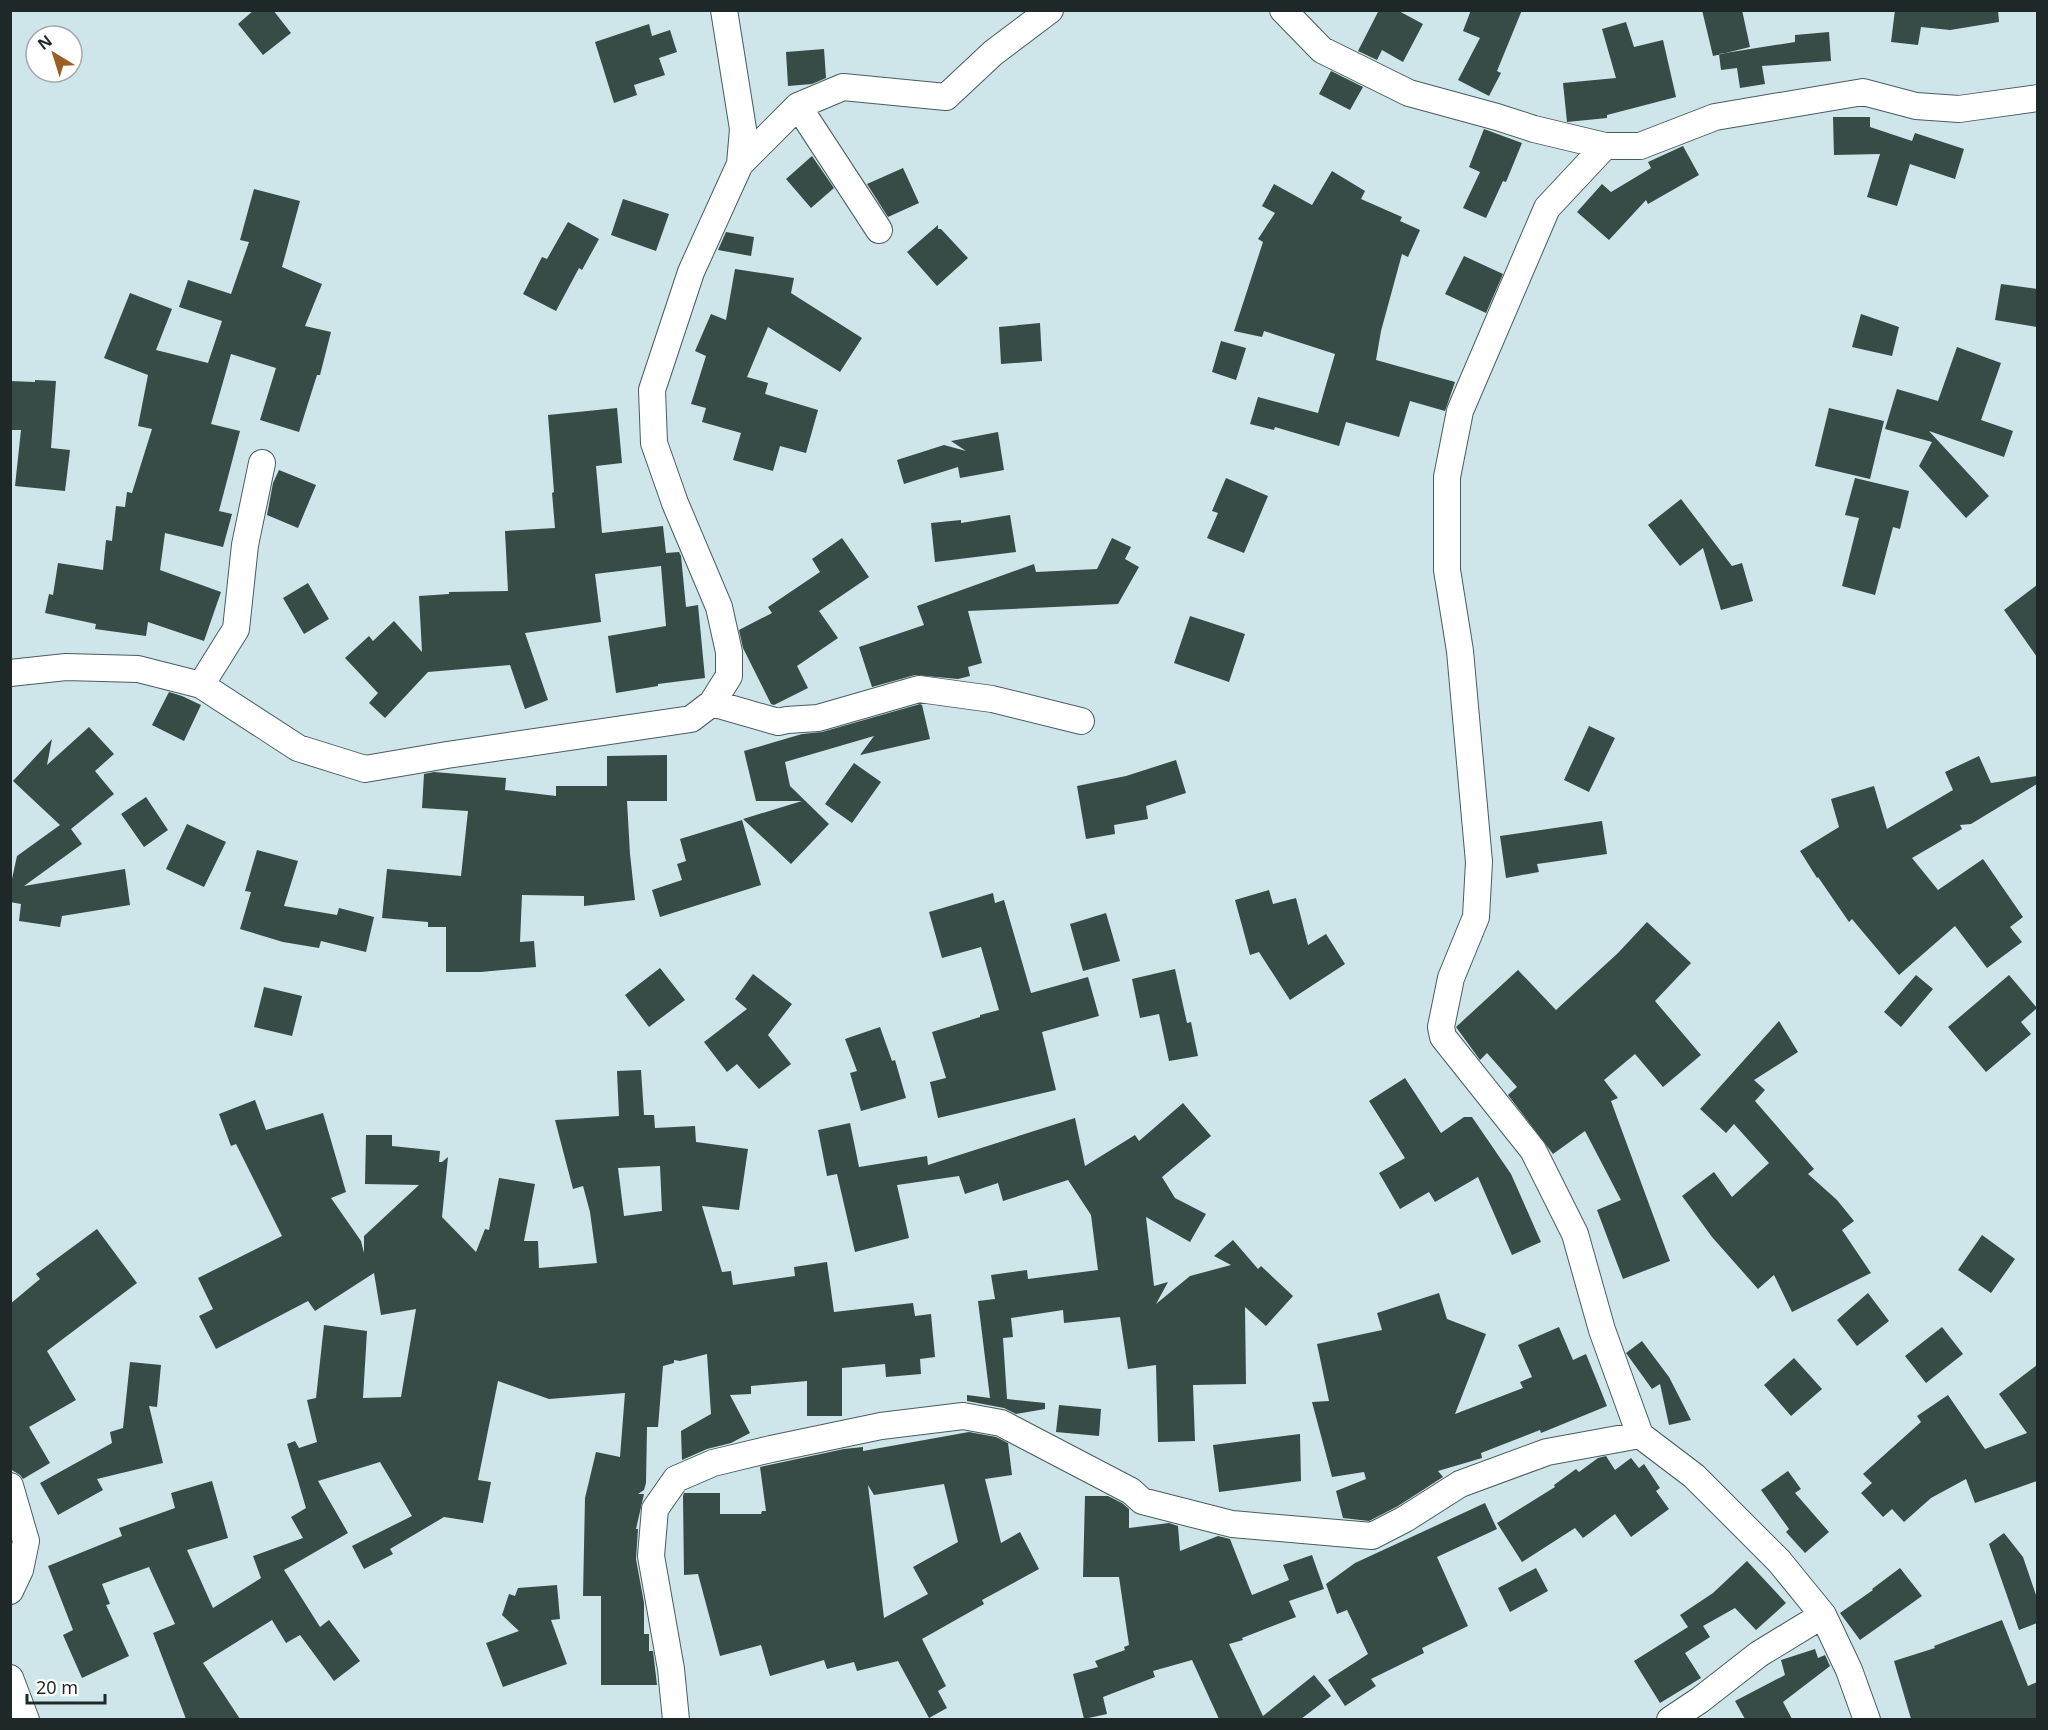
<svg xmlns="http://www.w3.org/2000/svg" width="2048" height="1730" font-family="'Noto Sans',sans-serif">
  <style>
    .building { fill: #374b47; fill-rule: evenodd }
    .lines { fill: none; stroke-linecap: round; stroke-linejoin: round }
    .street-casing { stroke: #485d60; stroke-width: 28 }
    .street { stroke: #fff; stroke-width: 26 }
  </style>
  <rect width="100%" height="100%" fill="#cee5ea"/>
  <path class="building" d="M254 10H273L291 33 263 55 238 24Z
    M1379 10H1397L1423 24 1403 62 1382 50 1377 60 1358 51Z
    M1471 10H1522L1497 71 1501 73 1489 96 1458 80 1480 38 1463 31Z
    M1702 10H1742L1750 47 1713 56Z
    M1895 10H1998L1999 22 1950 30 1921 27 1918 45 1891 42Z
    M1626 22 1634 47 1663 40 1676 97 1607 115V118L1567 122 1563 83 1616 78 1602 29Z
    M649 24 652 36 670 30 677 52 659 58 665 75 634 85 637 95 614 103 595 42Z
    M1829 32 1831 61 1762 66 1765 84 1740 88 1737 68 1721 70 1719 54 1795 42V35Z
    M824 49 826 78 812 84 788 86 786 52Z
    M1331 71 1363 87 1350 110 1319 94Z
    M1833 117H1870V127L1912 141 1915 133 1964 149 1955 179 1910 164 1897 206 1867 197 1880 154 1834 155Z
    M1484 129 1522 143 1506 182 1503 181 1486 218 1463 208 1480 172 1469 167Z
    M1683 146 1699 175 1648 204 1646 200 1609 240 1577 212 1602 184 1611 192 1651 168 1648 162Z
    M812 156 834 188 811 208 786 179Z
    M903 168 919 203 888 217 867 184Z
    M1332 171 1365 191 1361 199 1402 217 1400 221 1420 230 1408 257 1402 254 1381 331 1376 360 1455 382 1445 411 1410 401 1399 437 1346 422 1339 446 1275 427 1274 430 1250 424 1258 397 1318 413 1335 354 1264 331 1262 337 1234 331 1263 242 1258 239 1275 213 1262 206 1274 184 1312 205Z
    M254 189 300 201 282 267 322 284 305 326 331 332 320 375H317L299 432 260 420 276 368 231 354 211 424 240 431 219 511 232 514 223 547 165 533 160 570 221 592 204 641 148 622 146 636 95 629 96 624 45 613 49 594 53 595 58 563 103 570 106 540 112 541 116 506 125 507 127 492 132 493 152 429 138 426 148 375 104 358 130 293 172 309 156 350 208 363 222 321 179 307 188 280 231 294 249 242 240 240Z
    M623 199 669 214 656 251 611 235Z
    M568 222 599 239 582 270 579 268 556 311 523 294 542 257 547 259Z
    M938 225V229H941L968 258 937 286 907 252Z
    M726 232 754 237 751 256 718 250Z
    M1464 256 1503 274 1486 313 1445 294Z
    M735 269 794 278 791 293 862 338 840 372 768 327 747 377 768 383 765 394 818 410 806 453 780 446 773 471 733 460 741 433 702 422 706 408 691 404 706 356 695 351 711 314 726 320Z
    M2001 284 2037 289V327L1995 320Z
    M1861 314 1899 327 1892 356 1852 347Z
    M1040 323 1042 361 1001 364 999 327Z
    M1221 341 1246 348 1236 380 1212 372Z
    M1957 347 2001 363 1981 420 2013 431 2004 457 1929 431 1989 496 1966 518 1919 466 1932 442 1885 429 1897 389 1938 401Z
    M35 380 56 381 51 448 70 450 65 491 15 486 21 430H10V381L35 382Z
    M617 408 622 463 596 466 602 533 663 526 666 553 679 552 681 556 686 607 698 605 705 678 658 684V686L616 693 608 636 666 626 661 566 595 574 601 622 525 633 548 700 525 709 510 665 428 672 385 718 369 703 378 693 345 658 369 636 373 641 394 621 422 652 419 596 449 594V592L508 591 505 531 555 528 552 493 554 492 548 415Z
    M1829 408 1884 421 1870 479 1815 466Z
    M998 432 1004 470 960 478 958 467 904 484 897 460 944 445 966 451 951 441Z
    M279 470 316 485 298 528 267 515 273 483Z
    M1226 478 1268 496 1244 553 1207 538 1218 513 1212 511Z
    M1855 478 1909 491 1900 529 1893 527 1875 595 1842 586 1859 518 1845 515Z
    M1681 499 1732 566 1742 563 1753 601 1721 610 1703 548 1680 566 1648 525Z
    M1010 515 1016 552 935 562 931 523 961 520V523Z
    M842 538 869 577 819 611 838 638 797 666 808 688 774 705 771 704 743 648 739 630 772 613 768 607 820 572 812 559Z
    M1112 538 1131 547 1125 559 1139 567 1118 604 968 611 982 663 968 667 970 676 958 679 915 675 872 687 859 647 924 625 917 606 1034 564 1036 572 1097 569Z
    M308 583 329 619 304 634 283 598Z
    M2037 585V657L2004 610Z
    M1190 616 1245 634 1229 682 1174 663Z
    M169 692 182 696 201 705 184 741 152 725Z
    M920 704 922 705 930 739 860 755 874 736 785 762 790 786 829 824 791 864 743 819 802 801H756L744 751 802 734 822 732Z
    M1589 726 1615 738 1589 792 1564 780Z
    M89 727 114 754 95 771 114 794 71 829 82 844 24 886 125 869 130 905 62 916 60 927 19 921 21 904 10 902V888L17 856 60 825 13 781 52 739 47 765Z
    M667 755V801H627L630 854 635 900 584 906V896L522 895 520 942 534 941 536 967 481 972H446V927H428V922L382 918 387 869 461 876 468 811 422 808 424 774 434 772 506 778 505 790 556 796V786H607V756Z
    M1979 756 1991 783 2037 776V784L1971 824 1960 825 1962 829 1912 858 1938 890 1983 859 2023 917 2010 927 2022 942 1987 968 1955 926 1899 975 1852 919 1849 922 1818 877 1817 878 1800 851 1839 827 1831 799 1874 786 1887 829 1953 790 1945 772Z
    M1176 760 1186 793 1146 806 1148 819 1114 825 1115 834 1086 839 1077 786 1126 776Z
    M854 763 881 782 852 823 825 804Z
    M146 797 168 830 144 847 121 814Z
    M742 820 761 885 660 917 652 890 682 880 677 864 686 861 680 839Z
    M1602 821 1607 854 1537 864 1539 872 1506 878 1500 836Z
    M187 824 226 842 204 887 166 869Z
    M257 850 298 861 284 906 337 915 339 908 374 917 366 952 321 941 319 948 283 942 240 929 251 892 245 891Z
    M1269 890 1273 904 1296 898 1308 945 1326 934 1345 964 1290 1000 1259 952 1250 955 1235 900Z
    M993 893 995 903 1004 900 1031 993 1088 977 1099 1016 1042 1032 1056 1090 938 1118 930 1082 946 1078 932 1032 980 1017V1015L999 1010 981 947 942 958 929 912Z
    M1106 913 1120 961 1083 971 1070 924Z
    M1647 922 1691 963 1655 1001 1701 1055 1663 1087 1635 1054 1604 1080 1618 1098 1611 1101 1670 1261 1623 1279 1597 1210 1621 1200 1585 1131 1553 1154 1508 1095 1517 1087 1487 1053 1480 1060 1456 1027 1518 970 1556 1010 1618 953Z
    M660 968 685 1000 649 1027 625 995Z
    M1175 969 1187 1023 1191 1022 1198 1056 1169 1061 1159 1014 1140 1018 1132 979Z
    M753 974 792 1004 768 1035 791 1064 759 1089 737 1064 727 1072 704 1042 747 1009 735 999Z
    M1916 975 1933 989 1901 1027 1884 1012Z
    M2009 975 2037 1008 2021 1022 2031 1034 1986 1072 1948 1027Z
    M264 987 302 996 292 1036 254 1027Z
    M1779 1021 1798 1052 1754 1080 1765 1090 1755 1101 1814 1169 1808 1174 1837 1200 1854 1221 1842 1230 1871 1273 1792 1312 1774 1275 1758 1289 1712 1237 1682 1196 1714 1172 1732 1197 1769 1163 1734 1124 1726 1133 1700 1109Z
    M880 1027 892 1061 895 1060 906 1098 861 1111 850 1073 857 1071 845 1039Z
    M641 1070 644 1115H654L655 1128 695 1126 696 1142 748 1149 739 1210 702 1206 722 1272 731 1271 733 1285 795 1276 794 1267 827 1262 834 1312 913 1303 915 1316 931 1314 935 1357 920 1359 921 1374 886 1377 885 1364 842 1368V1416H807V1381L751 1386V1394L730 1395 750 1433 731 1443 707 1449 682 1460 681 1431 711 1414 707 1354 680 1361 674 1360V1363L663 1366 658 1427H647L646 1483 644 1490 638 1494H644L636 1529H638L636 1559 644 1603V1634H649V1651H653L657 1685H601V1596H583L585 1498 596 1452 620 1457 625 1393 549 1399 498 1381 478 1480 491 1482 483 1523 444 1517 390 1549 393 1554 364 1569 352 1546 412 1516 380 1462 318 1481 348 1533 284 1570 320 1627 329 1620 360 1661 334 1681 300 1635 286 1643 272 1620 203 1663 240 1719H186L153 1633 175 1624 149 1567 102 1584 110 1604 106 1605 129 1656 82 1678 63 1635 73 1630 48 1566 122 1536 119 1528 175 1508 171 1493 212 1481 228 1538 187 1550 213 1608 261 1578 253 1556 303 1538 291 1517 306 1508 287 1444 295 1441 299 1448 317 1442 307 1400 316 1398 324 1325 367 1331 363 1398 401 1397 416 1309 381 1315 374 1273 315 1311 308 1301 216 1349 199 1316 213 1309 198 1278 282 1236 236 1144 231 1146 219 1114 255 1100 266 1130 323 1113 346 1192 331 1198 361 1241 364 1253V1236L419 1185 365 1184 366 1135H392V1146L440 1151 439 1162H442L448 1157 442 1217 476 1252 485 1229 489 1230 499 1178 535 1184 524 1241H538L539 1268 597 1263 590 1212 583 1186 573 1189 555 1120 619 1116 617 1071ZM660 1166 662 1211 624 1216 618 1168Z
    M1405 1078 1441 1133 1464 1117H1472L1511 1174 1541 1242 1512 1255 1478 1177 1435 1202 1429 1192 1400 1209 1379 1173 1405 1158 1369 1101Z
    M1183 1103 1211 1136 1162 1177 1175 1198 1206 1214 1190 1242 1146 1217 1154 1286 1168 1282 1156 1304 1190 1276 1231 1265 1214 1256 1233 1240 1258 1269 1261 1266 1293 1296 1266 1326 1245 1307 1246 1384 1193 1385 1195 1441 1158 1442 1156 1365 1128 1369 1120 1317 1064 1323 1063 1310 1011 1318 1013 1337 1003 1338 1007 1399 1045 1403V1409L1016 1414 1004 1408 967 1401V1395L990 1398 978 1301 995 1299 991 1275 1027 1270 1028 1279 1098 1270 1091 1215 1068 1180 1003 1201 998 1183 965 1194 959 1176 897 1185 909 1238 855 1252 837 1174 827 1176 818 1130 850 1123 859 1167 927 1156 928 1165 1075 1118 1085 1166 1135 1135 1139 1141Z
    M97 1229 137 1283 47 1351 76 1400 29 1427 50 1463 23 1479 20 1475 10 1469V1304L40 1279 36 1274Z
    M1982 1235 2015 1259 1991 1293 1958 1270Z
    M1439 1293 1447 1319 1486 1334 1455 1414 1523 1388 1520 1382 1532 1377 1518 1345 1559 1327 1573 1360 1586 1354 1607 1406 1541 1433 1540 1430 1481 1453 1482 1458 1438 1471 1443 1477 1398 1506 1369 1521 1343 1518 1336 1491 1366 1479 1364 1472 1332 1477 1312 1402 1329 1401 1317 1344 1382 1330 1377 1313Z
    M1868 1293 1889 1321 1857 1346 1837 1320Z
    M1942 1327 1963 1354 1926 1383 1905 1356Z
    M1642 1341 1669 1377 1691 1420 1669 1425 1660 1384 1652 1389 1626 1353Z
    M1794 1358 1822 1389 1791 1416 1764 1385Z
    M130 1362 161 1365 157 1407 149 1406 163 1463 97 1479 103 1490 58 1515 40 1483 112 1443 110 1432 123 1428Z
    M2037 1365V1481L1975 1503 1966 1479 1931 1498 1904 1522 1892 1509 1883 1517 1861 1493 1872 1483 1863 1474 1921 1422 1917 1416 1948 1395 1985 1449 2027 1433 1999 1394Z
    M1059 1405 1101 1409 1099 1436 1056 1432Z
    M969 1432 996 1437 1008 1443 1012 1475 985 1479 1001 1543 1020 1532 1039 1569 982 1600 984 1604 922 1639 946 1686 938 1691 947 1708 929 1718 898 1661 857 1671 854 1662 827 1669 824 1660 770 1676 761 1645 720 1656 698 1574 684 1575 683 1496 684 1493H720V1514H761L762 1511H766L760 1467 844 1449 863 1447V1451ZM944 1484 958 1542 913 1567 928 1594 884 1618 868 1485 874 1495Z
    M1300 1434 1301 1481 1219 1492 1213 1445Z
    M1606 1456 1615 1470 1631 1458 1639 1468 1644 1464 1660 1488 1656 1491 1669 1509 1631 1537 1615 1514 1583 1538 1575 1528 1522 1562 1497 1523 1555 1487 1554 1485 1576 1469 1579 1472 1598 1458Z
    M1788 1471 1801 1489 1795 1493 1829 1532 1805 1553 1786 1532 1789 1529 1761 1490Z
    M1085 1496H1108L1122 1503 1129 1509V1528L1169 1523 1178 1526 1180 1551 1218 1536 1230 1539 1252 1595 1289 1580 1283 1565 1312 1555 1324 1589 1289 1601 1296 1617 1242 1638 1243 1640 1229 1644 1263 1716 1314 1675 1331 1696 1301 1719H1219L1192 1660 1153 1671 1155 1677 1103 1697 1107 1714 1084 1719 1073 1674 1098 1667 1095 1661 1125 1650 1124 1647 1129 1645 1119 1577H1083Z
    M1485 1503 1497 1529 1437 1557 1468 1626 1422 1648 1424 1653 1371 1679 1376 1686 1345 1706 1328 1680 1368 1654 1347 1610 1337 1614 1326 1584 1355 1563Z
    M2004 1533 2023 1557 2037 1598V1623L2019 1630 1989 1544Z
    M1747 1561 1786 1603 1756 1630 1735 1608 1703 1626 1710 1637 1685 1653 1701 1678 1660 1703 1634 1661 1688 1627 1680 1615 1713 1593Z
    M1536 1568 1548 1591 1510 1612 1498 1588Z
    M1900 1568 1922 1596 1860 1640 1840 1613 1873 1590 1872 1589Z
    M557 1585 560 1619 551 1620 567 1664 503 1687 486 1643 519 1631 502 1615 509 1594 515 1596 518 1588Z
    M2002 1620 2028 1686 2037 1682V1719H1911L1894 1661 1935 1648 1934 1646Z
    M1815 1649 1818 1658 1825 1655 1830 1666 1783 1702 1792 1719H1745L1735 1701 1785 1675 1781 1660Z"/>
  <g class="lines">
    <defs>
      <path id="street" d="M1283 10 1322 50 1409 93 1497 117 1534 129 1605 146
        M798 106 879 230
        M740 164 798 106 843 87 946 97 993 53 1050 10
        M10 673 66 667 138 669 201 685 298 748 365 769 447 755 691 719 712 703 729 676V652L719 607 675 503 654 443 652 390 691 272 740 164 743 129 724 10
        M201 685 236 629 245 545 262 463
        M712 703 778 722 787 720 818 718 919 689 992 699 1081 721
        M10 1486 26 1541 20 1570 10 1591
        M10 1678 26 1720
        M676 1720 671 1669 651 1556 655 1509 676 1479 713 1463 771 1449 881 1426 963 1416 1001 1423 1131 1491 1142 1501 1232 1524 1372 1536 1405 1519 1460 1484 1547 1452 1640 1435
        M1670 1720 1700 1700 1759 1654 1823 1615
        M1867 1720 1849 1670 1823 1615 1779 1561 1694 1476 1640 1435 1602 1330 1575 1234 1533 1150 1443 1037 1441 1027 1451 978 1476 917 1479 862 1460 651 1447 570V477L1460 411 1547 208 1605 146H1640L1715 117 1863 92 1916 106 1959 109 2038 98"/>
    </defs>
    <use href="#street" class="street-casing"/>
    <use href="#street" class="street"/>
  </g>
  <rect width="2048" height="1730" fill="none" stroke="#1f2829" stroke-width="24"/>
  <g transform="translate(54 54) rotate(322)"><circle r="28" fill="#ffffff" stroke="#a5a9a9" stroke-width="1.5"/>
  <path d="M0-4.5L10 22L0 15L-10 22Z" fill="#9b6021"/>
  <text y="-9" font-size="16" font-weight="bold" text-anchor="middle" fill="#1f2829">N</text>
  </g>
  <path d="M27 1694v9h78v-9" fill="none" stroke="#1f2829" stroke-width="3"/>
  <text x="36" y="1694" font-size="18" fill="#1f2829" stroke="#ffffff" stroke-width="4.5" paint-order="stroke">20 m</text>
</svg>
